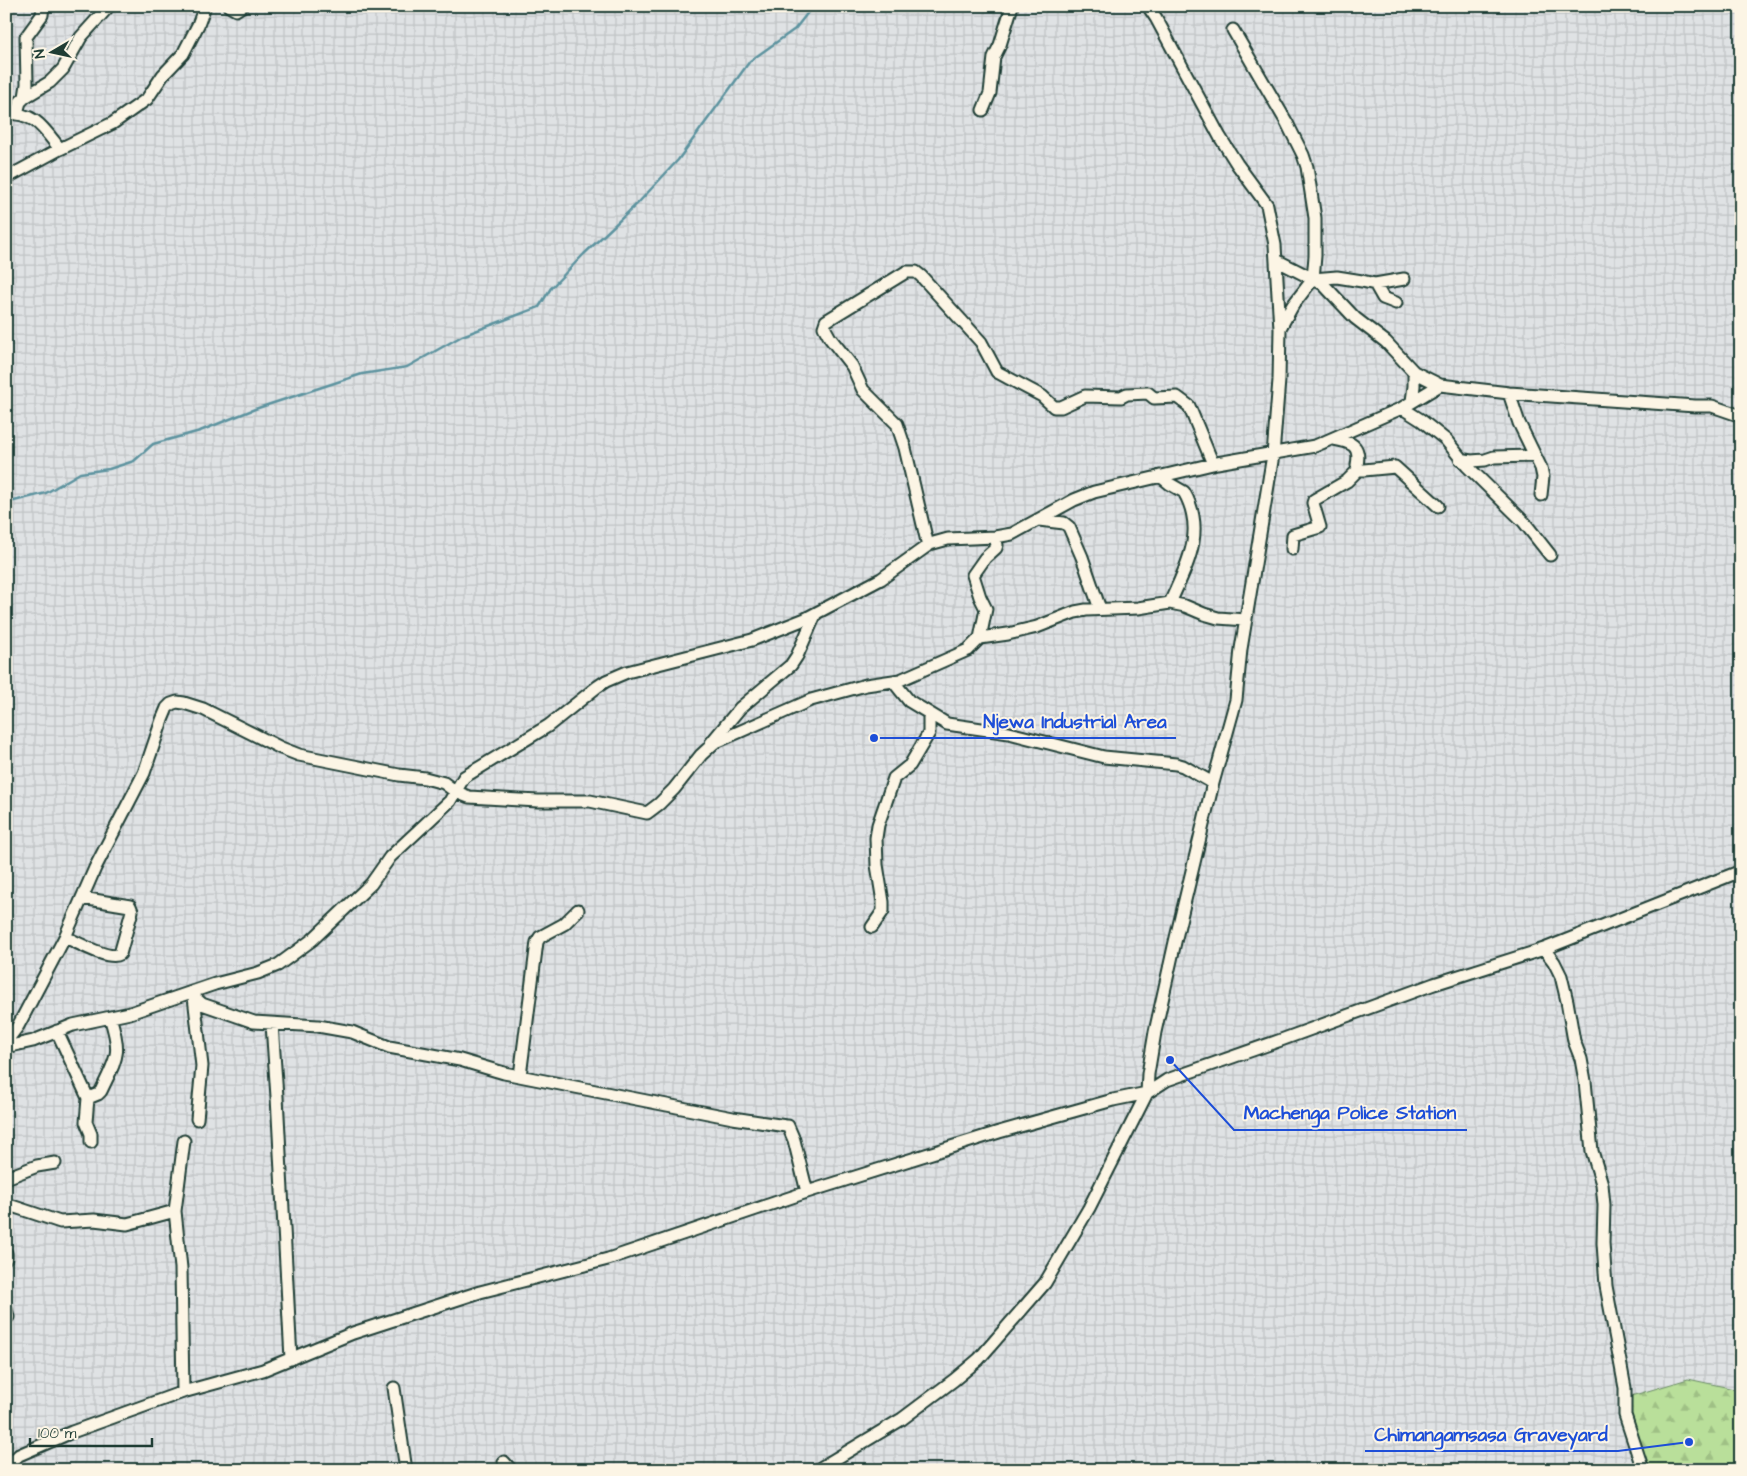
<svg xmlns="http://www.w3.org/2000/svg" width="1747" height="1476" font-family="'Architects Daughter',sans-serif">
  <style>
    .industrial { fill: url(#industrial-grid) }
    .forest { fill: url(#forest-firs); stroke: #6c8e67 }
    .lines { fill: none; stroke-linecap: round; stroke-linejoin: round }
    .stream { stroke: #5c939f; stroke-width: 2.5 }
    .minor-casing { stroke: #1f3d34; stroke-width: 15 }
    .minor { stroke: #fcf5e5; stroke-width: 11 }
    .leader { fill: none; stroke: #1d4ed8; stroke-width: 2 }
    .callout-dot { fill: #1d4ed8; stroke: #fcf5e5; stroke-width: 2 }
    .callout-label { font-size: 19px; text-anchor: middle; font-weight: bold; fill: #1d4ed8; stroke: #fcf5e5; stroke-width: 4; stroke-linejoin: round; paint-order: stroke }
  </style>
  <defs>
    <pattern id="industrial-grid" width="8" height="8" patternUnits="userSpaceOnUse" patternTransform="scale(1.25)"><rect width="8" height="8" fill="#dfe2e4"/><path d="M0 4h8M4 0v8" fill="none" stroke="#bfc3c4"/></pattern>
    <pattern id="forest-firs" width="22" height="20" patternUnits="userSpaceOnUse" patternTransform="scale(1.25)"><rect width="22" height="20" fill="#b9df9a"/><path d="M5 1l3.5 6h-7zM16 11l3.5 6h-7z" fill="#9fc085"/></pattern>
  </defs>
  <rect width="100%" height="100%" fill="#fcf5e5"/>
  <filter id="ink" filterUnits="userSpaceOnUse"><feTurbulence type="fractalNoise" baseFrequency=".02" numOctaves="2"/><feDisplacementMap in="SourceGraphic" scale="10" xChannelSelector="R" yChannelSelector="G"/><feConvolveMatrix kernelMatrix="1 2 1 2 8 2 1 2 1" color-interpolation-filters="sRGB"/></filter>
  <g filter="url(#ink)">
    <path class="industrial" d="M6 6H1741V1470H6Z"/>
    <path class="forest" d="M1688 1379 1739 1390 1741 1393V1470H1648L1627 1414 1631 1396Z"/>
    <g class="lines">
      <path class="stream" d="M6 503 46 493 80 473 109 469 134 461 153 444 200 431 255 409 362 374 407 367 462 336 539 307 551 288 584 254 639 202 678 160 750 61 795 29 813 6"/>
      <defs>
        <path id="minor" d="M229 6 236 10 242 6
          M1233 30 1287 123 1303 155 1307 167 1315 218V256L1313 279 1293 305 1280 328
          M25 97 27 84 26 37 42 15 43 6
          M983 110 990 93 994 57 1000 45 1012 6
          M6 113C36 113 43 128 60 149
          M17 113 20 102 25 97 50 82 63 69 81 37 109 6
          M6 178 60 149 113 123 147 99 163 75 183 54 198 25 205 6
          M1276 260 1323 284 1355 318 1386 342 1414 372 1440 385 1509 393 1695 406H1712L1741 416
          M1313 279 1337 277 1362 281 1375 284 1404 279
          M1375 284 1383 298 1396 303
          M1509 393 1519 423 1541 468 1543 477 1541 495
          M1412 401 1414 386V372
          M1402 408 1421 420 1446 440 1467 466 1524 522 1550 555
          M1334 439C1351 442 1361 445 1357 465L1359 469 1364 470 1395 467 1438 506
          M1460 459 1471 461 1485 460 1494 457 1535 456
          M1160 476 1170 484 1184 492C1207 532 1186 566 1170 603
          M1039 520 1064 523 1069 527 1082 557 1100 609
          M928 546 905 448 897 424 863 390 852 366 830 338 824 327 826 321 906 272H916L921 276 981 342 997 372 1042 396 1054 407H1061L1085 396 1121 397 1127 394 1148 393 1154 398 1177 397 1189 406 1213 464
          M1292 549 1293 535 1320 527 1313 503 1314 500 1347 481 1359 469
          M980 638 986 609 980 597 973 575 985 558 996 548 997 545 995 537
          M893 681 909 701 947 724 1009 733 1104 757 1176 764 1183 766 1213 783
          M711 743 740 708 791 665 797 656 815 615
          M872 927 883 911V902L877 865 876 838 878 825 894 778 910 765 929 733V713
          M65 937C77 942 109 961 120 954L132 911 130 906 82 898
          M1544 949 1554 962 1561 976 1567 1001 1574 1041 1581 1059 1585 1081 1592 1151 1602 1184 1604 1205 1603 1243 1606 1286 1625 1388V1415L1643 1470
          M192 992 194 997 202 1004 254 1022 318 1026 352 1032 389 1047 460 1060 504 1073 733 1118 786 1126H788L794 1140 807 1192
          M194 997 202 1066 197 1119
          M272 1024 277 1097 291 1359
          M57 1031 88 1098 86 1122 91 1134V1142
          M6 1042 18 1026 65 937 95 868 144 773 162 720 167 708 171 704 177 702 184 703 203 709 281 748 299 755 399 775 425 778 444 783 456 792 469 797 538 801H590L647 813 659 804 674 789 701 755 714 743 811 700 866 685 900 680 968 650 980 638 1008 634 1037 627 1075 612 1086 610 1138 608 1170 603 1185 606 1204 614 1218 618 1246 620
          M6 1047 33 1041 73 1025 130 1013 215 984 258 973 278 965 312 940 371 884 390 857 450 801 464 777 548 726 597 687 606 681 627 672 752 640 805 619 881 579 930 544 948 539 995 537 1012 534 1074 500 1094 492 1217 463 1315 446 1402 408 1440 385
          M520 1076 537 942 540 937 564 924 578 910
          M88 1098 98 1094 101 1091C117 1057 122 1054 110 1017
          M6 1178 37 1166 55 1163
          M6 1204 60 1222 94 1220 127 1224 175 1211
          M6 1253V1258
          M6 1309 8 1317
          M394 1388 406 1470
          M183 1392 181 1268 175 1211 184 1141
          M504 1462 511 1470
          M6 1467 19 1455 72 1432 183 1392 263 1370 353 1333 480 1292 608 1259 807 1192 999 1132 1113 1100 1147 1093 1148 1074 1155 1032 1175 942 1213 783 1236 700 1241 649 1273 455 1279 380 1280 329 1275 245 1267 205 1237 164 1220 137 1156 18 1148 6
          M817 1470 902 1419 954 1380 979 1359 1045 1283 1089 1208 1147 1093 1167 1080 1281 1040 1434 984 1544 949 1741 871"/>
      </defs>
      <use href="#minor" class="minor-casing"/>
      <use href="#minor" class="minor"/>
    </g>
  </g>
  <path class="leader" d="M874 738L973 738H1176M1170 1060L1234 1130H1467M1689 1442L1618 1451H1365"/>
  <g class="callout-dot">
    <circle cx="874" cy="738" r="5"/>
    <circle cx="1170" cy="1060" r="5"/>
    <circle cx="1689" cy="1442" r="5"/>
  </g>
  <g class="callout-label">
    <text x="1075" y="728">Njewa Industrial Area</text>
    <text x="1350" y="1119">Machenga Police Station</text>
    <text x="1491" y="1441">Chimangamsasa Graveyard</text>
  </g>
  <rect width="1747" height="1476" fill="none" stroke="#fcf5e5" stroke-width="25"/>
  <rect x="12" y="12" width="1722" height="1451" fill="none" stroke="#1f3d34" stroke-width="2" filter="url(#ink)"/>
  <g transform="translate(52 52) rotate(261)" stroke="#fcf5e5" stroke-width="4" paint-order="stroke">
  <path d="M0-4L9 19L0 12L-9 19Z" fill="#1f3d34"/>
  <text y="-8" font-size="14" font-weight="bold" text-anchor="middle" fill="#1f3d34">N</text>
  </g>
  <path d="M30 1438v8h122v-8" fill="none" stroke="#1f3d34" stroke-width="2.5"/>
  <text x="38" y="1438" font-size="15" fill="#1f3d34" stroke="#fcf5e5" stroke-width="4" paint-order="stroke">100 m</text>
</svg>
